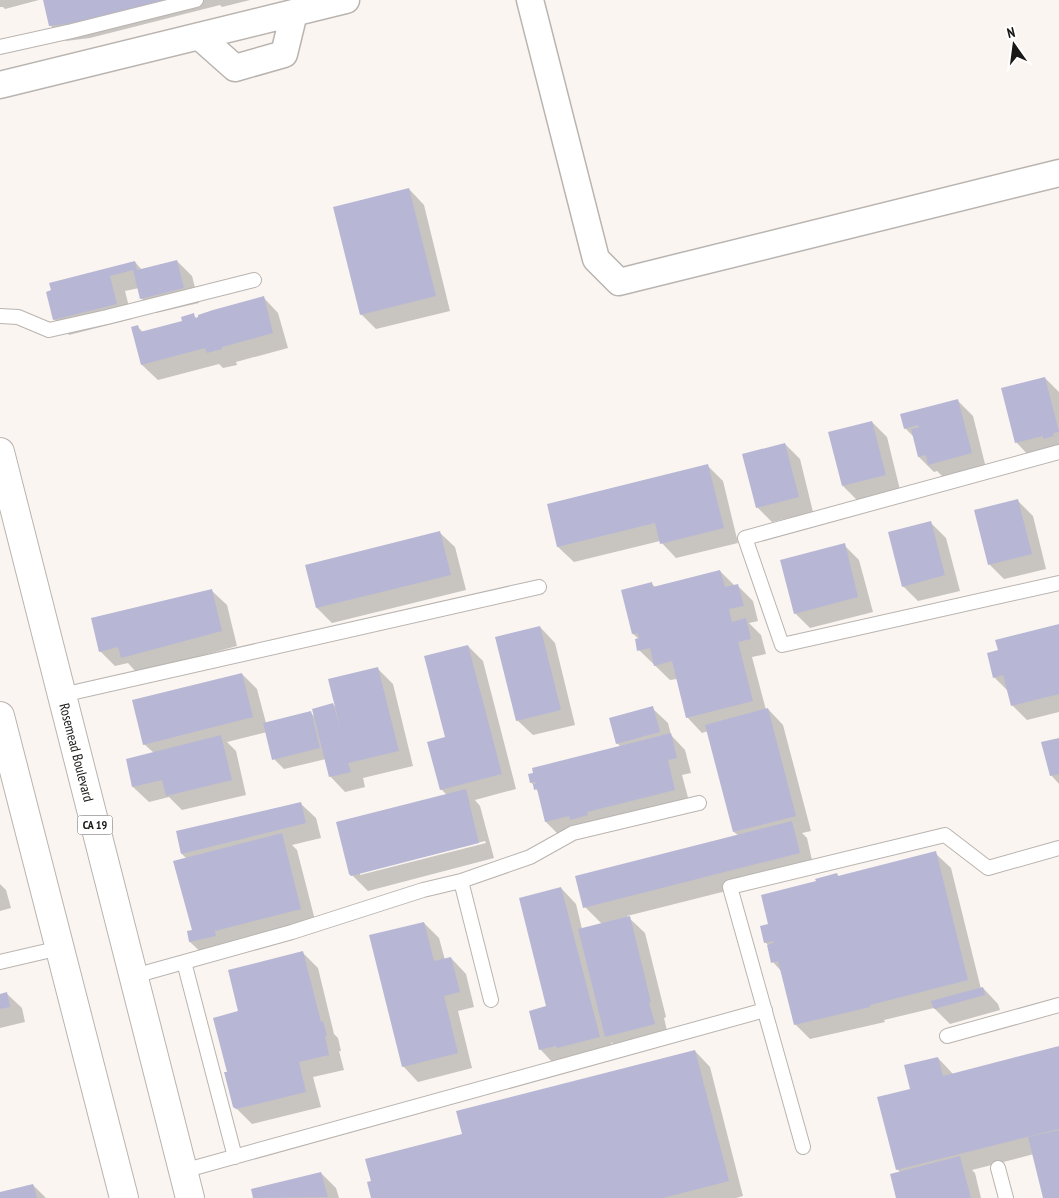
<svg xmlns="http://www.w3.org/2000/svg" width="1059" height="1198" font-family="'PT Sans Narrow',sans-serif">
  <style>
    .shadow { fill: #0003; fill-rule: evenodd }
    .building { fill: #b7b7d5 }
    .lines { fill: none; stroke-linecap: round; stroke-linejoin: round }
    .service-casing { stroke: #b9b4b0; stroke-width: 16 }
    .minor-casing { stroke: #b9b4b0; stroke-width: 29 }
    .primary-casing { stroke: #b9b4b0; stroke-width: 30 }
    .service { stroke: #fff; stroke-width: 14 }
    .minor { stroke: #fff; stroke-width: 26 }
    .primary { stroke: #fff; stroke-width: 28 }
    .labels { text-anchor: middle; stroke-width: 4.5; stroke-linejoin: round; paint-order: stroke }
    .shield { fill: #fff; stroke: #5f5d5c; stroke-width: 1 }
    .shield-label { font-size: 12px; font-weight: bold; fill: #1a1816 }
    .street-label { font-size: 14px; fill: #1a1816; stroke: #fff }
  </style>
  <rect width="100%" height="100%" fill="#fbf5f1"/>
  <path class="shadow" d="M0 0H39L5 9 3 7H0Z
    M44 0H250L222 7 220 5 90 38 66 41 50 25Z
    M409 189 424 205 450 311 376 329 361 314Z
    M177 261 192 276 199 303 156 313 141 298 139 288 125 291 132 319 69 335 54 319 47 293 135 262 142 270Z
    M263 297 278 313 288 348 236 362 237 365 223 368 219 364 158 380 142 365 133 328 138 327 144 333 184 322 193 315 197 319Z
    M1045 378 1059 392V453L1031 458 1016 442Z
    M958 401 973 416 986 468 945 479 937 471 934 472 919 457 914 437 905 428Z
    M872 422 887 437 900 490 858 501 843 486Z
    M785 444 800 459 813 512 772 522 757 507Z
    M708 466 723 481 738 543 676 558 660 541 574 562 558 547 548 505Z
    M1018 501 1033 516 1046 569 1004 579 989 564Z
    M931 523 946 538 960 591 918 601 903 586Z
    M439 532 455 547 466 590 332 623 317 608 307 566Z
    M844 545 859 560 873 612 810 628 795 613Z
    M720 571 735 586H738L753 601 758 621 749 623 761 635 766 654 752 657 766 710 768 709 783 725 811 831 802 833 807 838 814 869 627 916 645 933 666 1017 664 1018 669 1039 621 1052 611 1042 614 1053 555 1065 540 1049 548 1007 561 888 576 904 582 929 602 924 585 907 739 836 734 832 708 731 702 733 687 717 677 679 670 680 639 650V639L633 634 652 584 655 587Z
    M211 590 227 605 237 646 137 673 128 663 115 666 100 651Z
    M1059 625V712L1027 720 1012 705 1009 692 994 677Z
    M540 627 555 643 575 725 533 735 517 720Z
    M468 646 483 661 516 789 475 800 480 806 494 858 368 891 350 873 447 795 441 789 446 738ZM485 841 486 843 360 875V873Z
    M378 669 393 684 413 766 363 778 365 787 345 792 330 776 326 759 284 769 274 759 267 732 227 742 236 751 246 795 182 810 169 797 149 802 133 787 127 760 154 753 144 744 242 674 257 689 266 723 310 712 315 717 333 704 337 709Z
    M652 708 668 723 671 735 685 750 691 773 682 775 690 805 561 837 546 822 539 793 531 782 621 747 617 743Z
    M1059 739V784L1051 775Z
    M300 803 316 818 321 838 292 845 297 850 316 924 206 957 190 942 188 932 193 931 187 859 182 854 177 832Z
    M935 853 951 868 981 989 983 988 998 1004 1000 1010 950 1024 934 1008 884 1020 885 1022 810 1039 795 1024 781 971 773 962 768 945 765 942 770 925 817 882 837 874 839 877Z
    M0 884 6 890 11 908 0 911Z
    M424 923 439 938 445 960 451 958 466 974 474 1007 458 1011 472 1068 418 1082 403 1066Z
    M303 953 318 968 334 1034 338 1038 341 1051H339L344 1070 313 1077 321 1107 252 1124 234 1106 228 1073 240 1012Z
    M6 993 22 1008 25 1022 0 1028V995Z
    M1059 1048V1198H1045L1034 1154 972 1170 975 1173 981 1198H897L900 1172 897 1169 911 1090 938 1058 953 1074Z
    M695 1051 710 1067 743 1196 736 1198H373L464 1135Z
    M321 1173 336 1188 339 1198H254L252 1190Z
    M33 1185 46 1198H0V1193Z"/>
  <path class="building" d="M43 0H163V1L74 23 49 26Z
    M409 188 436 296 360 315 333 207Z
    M177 260 184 288 140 299 133 270 110 276 117 304 53 320 46 292 51 290 49 283 135 261 137 270Z
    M264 296 273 333 222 347V349L207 353 205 348 141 365 131 327 138 325 140 332 182 321 181 317 194 313 195 318 198 317V315L213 310Z
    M1045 377 1059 432 1053 433 1054 436 1043 439V436L1015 443 1001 388Z
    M958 399 972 453 928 465 926 455 918 457 911 429 919 427 918 425 904 429 900 414Z
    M872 421 886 475 842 486 828 432Z
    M785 443 799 497 756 508 742 454Z
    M708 464 724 528 660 544 655 523 557 547 547 504Z
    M1018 499 1032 554 988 565 974 510Z
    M931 521 945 575 902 587 888 532Z
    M440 531 451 575 316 608 305 565Z
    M845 543 858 597 794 614 780 560Z
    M720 570 725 587 738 584 744 606 729 609 732 622 746 618 751 639 738 642 753 701 686 718 672 661 654 666 650 648 637 651 635 639 639 638 638 633 632 634 621 590 652 582 653 587Z
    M212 589 222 631 121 658 118 647 99 652 91 618Z
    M1059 624V694L1011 706 1003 675 993 678 987 653 998 650 995 640Z
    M540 626 561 710 516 721 495 637Z
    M468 645 502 774 440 790 427 742 445 737 424 656Z
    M378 667 399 751 348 763 351 772 329 777 312 709 333 703 341 731 328 679Z
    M242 673 253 717 143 745 132 700Z
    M653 706 660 732 616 744 609 718Z
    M768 708 796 816 733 832 705 725Z
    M311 711 320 748 272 760 263 723Z
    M671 733 677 758 668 760 675 790 587 812 588 815 570 820 569 816 545 822 537 789 534 790 533 784H536L535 782 530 783 528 774 533 773 532 768Z
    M221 735 232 780 166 796 162 780 132 787 126 759Z
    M1059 738V774L1050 776 1041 742Z
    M466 789 479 843 351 876 349 874 336 822Z
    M301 802 306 823 181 854 176 831Z
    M792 821 800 853 583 908 575 876Z
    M282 833 301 909 215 931 216 936 189 942 187 931 192 930 173 861Z
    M936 851 968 980 870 1005V1007L794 1025 778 961 771 963 767 945 773 943V941L764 943 760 926 768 924 761 895 816 881 815 879 837 873 838 876Z
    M561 887 600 1037 557 1048 556 1046 539 1050 529 1011 546 1006 519 898Z
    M630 916 651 1002 649 1003 655 1024 605 1037 578 929Z
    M424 922 434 961 451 957 460 992 444 996 458 1053 402 1067 369 935Z
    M303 951 321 1022 323 1021 327 1035 325 1036 329 1055 299 1062 306 1092 236 1109 233 1107 224 1072H227L213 1018 238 1011 228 970Z
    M983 987 985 995 934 1009 931 1001Z
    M7 992 10 1007 0 1009V994Z
    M1059 1046V1129L896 1170 877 1097 910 1089 904 1065 938 1057 943 1076Z
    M695 1050 729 1181 663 1198H371L367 1182 371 1181 365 1159 462 1134 456 1111Z
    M1059 1130V1198H1043L1028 1137Z
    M960 1156 971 1198H896L890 1174Z
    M321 1172 328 1197 253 1198 251 1189Z
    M33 1184 37 1198H0V1192Z"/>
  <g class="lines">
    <defs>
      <path id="service" d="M0 47 72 31 196 0
        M0 316 18 317 49 330 107 317 254 280
        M1059 452 745 538 782 645 1059 583
        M62 695 539 587
        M461 881 491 1000
        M0 962 60 948
        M184 962 235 1157
        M134 976 292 932 423 890 461 881 530 857 573 833 699 803
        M947 1036 1059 1005
        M803 1147 730 887 945 835 988 868 1059 848
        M998 1168 1006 1198
        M183 1171 765 1010"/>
      <path id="minor" d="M530 0 596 259 619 282 1059 173
        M199 36 235 68 284 54 294 13
        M0 85 346 0"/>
      <g id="primary">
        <path id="s1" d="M0 452 190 1198"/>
        <path d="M0 716 124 1198"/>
      </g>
    </defs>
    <use href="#service" class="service-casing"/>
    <use href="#minor" class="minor-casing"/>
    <use href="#primary" class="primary-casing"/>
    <use href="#service" class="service"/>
    <use href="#minor" class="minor"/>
    <use href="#primary" class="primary"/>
  </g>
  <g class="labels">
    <rect class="shield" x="77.5" y="815.5" width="35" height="19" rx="4"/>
    <g class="shield-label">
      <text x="95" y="829">CA 19</text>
    </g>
    <g class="street-label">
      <text dy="5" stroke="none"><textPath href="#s1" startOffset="310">Rosemead Boulevard</textPath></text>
    </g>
  </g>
  <g transform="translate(1014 45) rotate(346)" stroke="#ffffff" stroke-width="4" paint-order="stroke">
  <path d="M0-4L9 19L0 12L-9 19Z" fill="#1a1816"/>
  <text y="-8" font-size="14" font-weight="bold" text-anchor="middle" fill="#1a1816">N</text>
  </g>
</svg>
